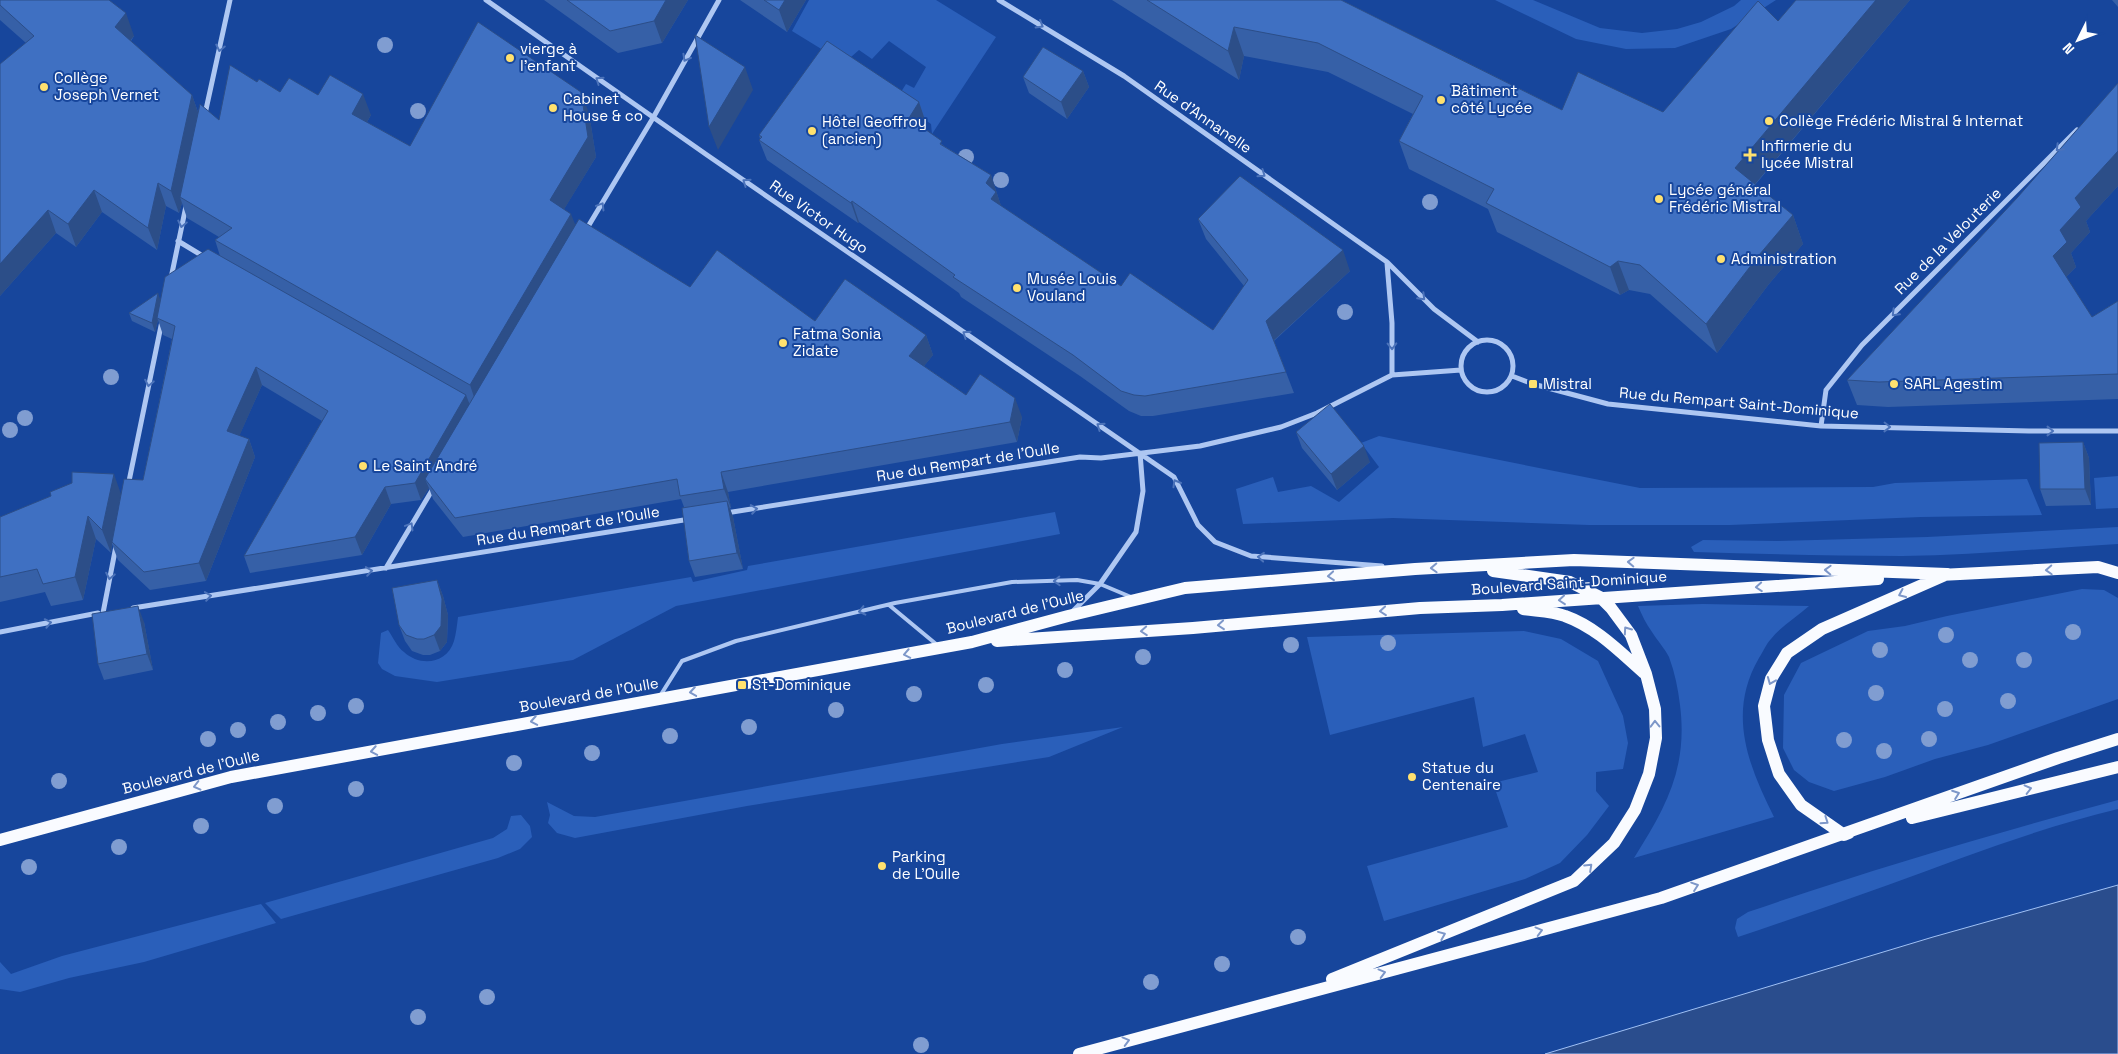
<svg xmlns="http://www.w3.org/2000/svg" width="2118" height="1054" font-family="'Space Grotesk',sans-serif">
  <style>
    .green { fill: #2a5fba }
    .water { fill: #2a4d8d; stroke: #a0c1f5 }
    .lines { fill: none; stroke-linecap: round; stroke-linejoin: round }
    .lane { stroke: #aec7f2; stroke-width: 4 }
    .street { stroke: #aec7f2; stroke-width: 5 }
    .primary { stroke: #f9fbff; stroke-width: 12 }
    .tree { fill: #809dd1 }
    .wall { fill: #3660a7 }
    .shaded-wall { fill: #2c4e88 }
    .building { fill: #3f70c2; stroke: #2c4e88 }
    .oneway { stroke: #4c73ba }
    .oneway2 { stroke: #7d97c9 }
    .poi-dot { fill: #ffe16f; stroke: #17469c; stroke-width: 2 }
    .labels { text-anchor: middle; stroke-width: 4; stroke-linejoin: round; paint-order: stroke }
    .poi-label { font-size: 15px; fill: #fff; stroke: #17469c; text-anchor: start }
    .street-label { font-size: 15px; fill: #fff; stroke: #17469c }
  </style>
  <rect width="100%" height="100%" fill="#17469c"/>
  <path class="green" d="M809 0H936L996 37 932 134 931 124 896 100 906 84 914 88 926 67 889 41 872 59 859 50 851 57 849 66 792 31Z
    M1495 0H1533L1600 28 1642 33 1677 29 1701 22 1734 6 1741 0H1776L1731 29 1675 48 1626 49 1576 39Z
    M1379 436 1640 488 1873 487 1895 483 2027 479 2042 515 1921 517 1730 525H1589L1393 518 1243 524 1236 489 1273 477 1278 492 1311 486 1339 502 1379 467 1361 443Z
    M2118 476V508L2096 509 2094 478Z
    M1055 512 1060 534 676 606 573 660 437 682 395 676 382 669 378 663 381 633 388 630C393 637 397 647 404 652 420 667 447 664 454 641 456 634 457 625 458 617L691 577 693 582 747 570 748 566Z
    M2118 527V544C2046 548 1974 555 1902 556 1833 556 1763 554 1694 552L1691 547 1703 540 1778 541 1927 537Z
    M2082 589 2104 590 2118 598V699L1988 745 1935 759 1885 777 1834 791 1809 782 1794 770 1783 748 1784 695 1801 663 1868 631 1905 626 1947 616Z
    M1703 604 1809 606C1797 617 1781 626 1771 639 1766 644 1763 652 1759 658 1727 713 1748 765 1774 817L1634 858C1666 807 1688 768 1680 705 1678 689 1675 673 1669 657 1665 649 1657 640 1652 632 1646 624 1642 615 1638 606Z
    M1524 631 1561 639 1598 661 1623 716 1628 743 1623 769 1596 772V791L1609 806 1587 835 1560 863 1525 879 1384 921 1367 866 1508 827 1493 783 1538 772 1525 734 1483 747 1474 697 1330 735 1307 637Z
    M1123 727 1049 757 747 806 575 838 557 833 548 823 550 815 547 802 574 816 595 817 1002 744Z
    M2118 800V809C2039 828 1964 857 1888 885 1838 903 1788 920 1738 937L1735 928 1737 919 1748 912C1870 870 1993 834 2118 800Z
    M521 815 530 826 532 837 520 849 498 858 281 919 265 903 493 838 507 829 511 816Z
    M261 904 276 923 144 962 69 978 20 992 0 989V962L11 974 62 956Z"/>
  <path class="water" d="M2118 885V1054H1545L1933 937Z"/>
  <g class="lines">
    <path class="lane" d="M889 605 936 644
      M660 696 682 661 736 641 895 603 1012 582 1077 580 1100 584 1131 597"/>
    <path class="street" d="M486 0 707 155 1174 477 1198 525 1215 542 1251 556 1382 566
      M999 0 1124 76 1387 262 1434 309 1478 342
      M205 114 230 0
      M586 230 653 118 719 0
      M178 241 206 258
      M1387 263 1392 323V375
      M171 278 186 206
      M1461 366a26 26 0 1 1 52 0a26 26 0 1 1-52 0Z
      M1512 376 1533 384 1608 404 1821 426 2029 431H2118
      M1821 426 1826 390 1862 345 2077 130
      M128 486 162 321
      M726 513 1080 457 1101 458 1200 446 1281 427 1317 413 1392 375 1461 370
      M386 568 434 487
      M133 608 690 519
      M1072 612 1100 584 1136 532 1143 491 1140 453
      M103 613 116 546
      M0 632 98 613"/>
    <path class="primary" d="M1940 575 2098 567 2118 573
      M1523 609C1537 611 1553 611 1565 616 1596 627 1620 652 1644 673
      M997 641 1193 628 1420 608 1502 605 1878 579
      M1912 818 2118 767
      M1849 833 1844 835 1801 805 1779 774 1768 740 1764 706 1771 679 1787 653 1822 629 1945 575
      M0 840 231 777 972 642 1068 616 1185 588 1415 569 1574 560 1947 574
      M1332 979 1574 881 1614 843 1635 810 1649 774 1656 738 1655 709 1646 674 1631 635 1611 608 1600 597 1570 582 1493 571
      M1079 1054 1661 898 2058 758 2118 739"/>
  </g>
  <g class="tree">
    <circle cx="385" cy="45" r="8"/>
    <circle cx="418" cy="111" r="8"/>
    <circle cx="966" cy="157" r="8"/>
    <circle cx="1001" cy="180" r="8"/>
    <circle cx="1430" cy="202" r="8"/>
    <circle cx="1345" cy="312" r="8"/>
    <circle cx="111" cy="377" r="8"/>
    <circle cx="25" cy="418" r="8"/>
    <circle cx="10" cy="430" r="8"/>
    <circle cx="2073" cy="632" r="8"/>
    <circle cx="1946" cy="635" r="8"/>
    <circle cx="1388" cy="643" r="8"/>
    <circle cx="1291" cy="645" r="8"/>
    <circle cx="1880" cy="650" r="8"/>
    <circle cx="1143" cy="657" r="8"/>
    <circle cx="1970" cy="660" r="8"/>
    <circle cx="2024" cy="660" r="8"/>
    <circle cx="1065" cy="670" r="8"/>
    <circle cx="986" cy="685" r="8"/>
    <circle cx="1876" cy="693" r="8"/>
    <circle cx="914" cy="694" r="8"/>
    <circle cx="2008" cy="701" r="8"/>
    <circle cx="356" cy="706" r="8"/>
    <circle cx="1945" cy="709" r="8"/>
    <circle cx="836" cy="710" r="8"/>
    <circle cx="318" cy="713" r="8"/>
    <circle cx="278" cy="722" r="8"/>
    <circle cx="749" cy="727" r="8"/>
    <circle cx="238" cy="730" r="8"/>
    <circle cx="670" cy="736" r="8"/>
    <circle cx="208" cy="739" r="8"/>
    <circle cx="1929" cy="739" r="8"/>
    <circle cx="1844" cy="740" r="8"/>
    <circle cx="1884" cy="751" r="8"/>
    <circle cx="592" cy="753" r="8"/>
    <circle cx="514" cy="763" r="8"/>
    <circle cx="59" cy="781" r="8"/>
    <circle cx="356" cy="789" r="8"/>
    <circle cx="275" cy="806" r="8"/>
    <circle cx="201" cy="826" r="8"/>
    <circle cx="119" cy="847" r="8"/>
    <circle cx="29" cy="867" r="8"/>
    <circle cx="1298" cy="937" r="8"/>
    <circle cx="1222" cy="964" r="8"/>
    <circle cx="1151" cy="982" r="8"/>
    <circle cx="487" cy="997" r="8"/>
    <circle cx="418" cy="1017" r="8"/>
    <circle cx="921" cy="1045" r="8"/>
  </g>
  <path class="wall" d="M0 0 134 36 131 41 192 95 198 112 219 120 257 82 280 92 318 95 371 115 367 122 410 146 589 113 596 157 564 209 576 226 690 287 815 321 926 335 933 355 924 366 966 395 1022 417 1017 442 728 492 731 508H730L733 517 743 569 695 577 689 561 684 507 681 499 463 537 433 499 429 488 421 500 391 504 362 555 250 573 244 556 322 421 262 385 239 436 249 439 255 457 206 581 150 590 118 560 112 544 111 553 96 539 83 600 51 606 45 592 0 602V517L121 495 143 480 172 339 163 335 158 320 155 332 132 321 129 313 161 300 220 256 215 240 219 237 187 218 182 203 179 213 166 206 157 250 102 212 76 247 56 233 0 296 26 43 0 20Z
    M544 0H688L662 43 618 53Z
    M740 0H806L787 32Z
    M1112 0H1341L1562 110 1663 112 1778 21 1796 0H1910L1755 185 1793 215 1803 244 1769 284 1717 353 1650 294 1629 290 1620 295 1497 232 1488 209 1409 169 1399 141 1413 114 1328 72 1244 56 1239 80Z
    M2112 0H2118V7Z
    M1083 71 1089 87 1067 119 1029 93 1023 77Z
    M2118 83V186L2086 221 2090 232 2071 253 2076 267 2066 277 2092 317 2118 301V399L1888 407 1857 405 1847 380 2017 198Z
    M919 102 926 123 923 128 944 146 991 175 1001 206 1121 286 1213 330 1244 286 1206 239 1198 219 1350 271 1274 341 1294 393 1153 416H1141L1129 411 1080 376 961 297 959 293 859 222 858 223 767 160 759 140 760 139 759 135Z
    M1296 432 1370 462 1337 490 1302 448Z
    M2083 442 2089 458 2091 505 2046 506 2040 489Z
    M437 580 443 596 448 615 447 642 440 651 430 655H423L412 651 405 641 399 625Z
    M144 622 153 670 104 680 98 664Z"/>
  <path class="shaded-wall" d="M666 0H688L662 43 654 21Z
    M785 0H806L787 32 779 10Z
    M1876 0H1910L1745 196 1735 168Z
    M126 13 134 36 123 49 115 27Z
    M1234 27 1244 56 1239 80 1228 51Z
    M745 67 753 90 718 150 709 127Z
    M1083 71 1089 87 1067 119 1061 102Z
    M581 92 589 113 596 157 557 221 550 200Z
    M363 94 371 115 360 134 352 114Z
    M192 95 200 118 180 197 182 203 179 213 171 191Z
    M919 102 926 123 916 138 909 118Z
    M2118 151V186L2086 221 2090 232 2071 253 2076 267 2062 281 2053 256 2060 230 2075 198Z
    M991 175 1003 212 998 219 986 183Z
    M158 183 166 206 157 250 148 228Z
    M94 190 102 212 76 247 68 224Z
    M852 201 859 222 858 223 851 203Z
    M48 210 56 233 0 296V264Z
    M571 214 579 234 477 406 470 385Z
    M1793 215 1803 244 1769 284 1717 353 1706 324 1759 255Z
    M1343 250 1350 271 1273 341 1266 321Z
    M1618 261 1629 290 1620 295 1610 267Z
    M158 293 161 302 157 318 158 320 155 332 152 323Z
    M926 335 933 355 916 376 909 356Z
    M256 367 262 385 234 448 227 431Z
    M466 395 473 413 425 479 429 488 421 500 415 483Z
    M1015 398 1022 417 1017 442 1010 422Z
    M249 439 255 457 206 581 199 563Z
    M2083 442 2089 458 2091 505 2085 489Z
    M1364 446 1370 462 1337 490 1331 474Z
    M721 472 728 492 731 508 724 489Z
    M114 474 122 497 112 542V544L111 553 102 530Z
    M385 487 391 504 362 555 355 537Z
    M727 501 733 517 743 569 737 553Z
    M88 516 96 539 83 600 75 577Z
    M437 580 443 596 448 615 447 642 440 651 434 635Z
    M138 606 144 622 153 670 147 654Z"/>
  <path class="building" d="M0 0H109L126 13 115 27 192 95 171 191 158 183 148 228 94 190 68 224 48 210 0 264V64L34 36 0 5Z
    M567 0H666L654 21 610 31Z
    M764 0H785L779 10Z
    M1147 0H1341L1562 110 1578 72 1663 112 1758 1 1778 21 1796 0H1876L1735 168 1793 215 1759 255 1706 324 1640 265 1618 261 1610 267 1486 203 1494 189 1399 141 1423 96 1318 43 1234 27 1228 51Z
    M478 22 581 92 588 137 550 200 571 214 470 385 215 240 232 228 180 197 200 104 219 120 230 65 257 82 259 79 280 92 289 78 318 95 330 75 363 94 352 114 410 146Z
    M695 35 745 67 709 127Z
    M827 41 919 102 909 118 942 141 940 144 991 175 986 183 996 192 991 199 1121 286 1130 273 1213 330 1248 280 1198 219 1240 176 1343 250 1266 321 1286 372 1145 396 1134 395 1121 391 1073 355 953 277 955 275 852 201 851 203 759 140 762 137 759 135Z
    M1043 47 1083 71 1061 102 1023 77Z
    M2118 83V151L2075 198 2081 207 2060 230 2067 242 2053 256 2092 317 2118 301V374L1879 382 1847 380 2017 198Z
    M579 219 690 287 717 250 815 321 845 279 926 335 909 356 966 395 980 374 1015 398 1010 422 721 472 724 489 680 496 677 479 455 518 425 479Z
    M208 249 466 395 415 483 385 487 355 537 244 556 328 411 256 367 227 431 249 439 199 563 144 572 112 542 124 479 143 480 167 366 175 326 157 318 165 277Z
    M158 293 152 323 129 313Z
    M1330 404 1364 446 1331 474 1296 432Z
    M2083 442 2085 489H2040L2039 443Z
    M72 472 114 474 102 530 88 516 75 577 43 584 37 569 0 577V517L51 496 50 492 72 483Z
    M727 501 737 553 689 561 682 508Z
    M437 580 442 599 441 626 434 635 424 639H417L406 635 399 625 392 588Z
    M138 606 147 654 98 664 92 614Z"/>
  <defs><path id="oneway-chevron" d="M-2-3.5L2.5 0L-2 3.5" fill="none" stroke-width="1.6" stroke-linecap="round" stroke-linejoin="round" transform="scale(1.25)"/></defs>
  <g class="oneway">
    <use href="#oneway-chevron" transform="translate(1040 25) rotate(31)"/>
    <use href="#oneway-chevron" transform="translate(220 48) rotate(102)"/>
    <use href="#oneway-chevron" transform="translate(686 58) rotate(119)"/>
    <use href="#oneway-chevron" transform="translate(599 80) rotate(-145)"/>
    <use href="#oneway-chevron" transform="translate(2059 148) rotate(135)"/>
    <use href="#oneway-chevron" transform="translate(1262 174) rotate(35)"/>
    <use href="#oneway-chevron" transform="translate(746 182) rotate(-145)"/>
    <use href="#oneway-chevron" transform="translate(601 206) rotate(-59)"/>
    <use href="#oneway-chevron" transform="translate(182 224) rotate(102)"/>
    <use href="#oneway-chevron" transform="translate(1422 297) rotate(45)"/>
    <use href="#oneway-chevron" transform="translate(1895 313) rotate(135)"/>
    <use href="#oneway-chevron" transform="translate(966 334) rotate(-145)"/>
    <use href="#oneway-chevron" transform="translate(1392 346) rotate(89)"/>
    <use href="#oneway-chevron" transform="translate(149 383) rotate(101)"/>
    <use href="#oneway-chevron" transform="translate(1100 426) rotate(-145)"/>
    <use href="#oneway-chevron" transform="translate(1887 427) rotate(1)"/>
    <use href="#oneway-chevron" transform="translate(2050 431)"/>
    <use href="#oneway-chevron" transform="translate(1176 483) rotate(-120)"/>
    <use href="#oneway-chevron" transform="translate(754 509) rotate(-9)"/>
    <use href="#oneway-chevron" transform="translate(410 526) rotate(-59)"/>
    <use href="#oneway-chevron" transform="translate(1261 557) rotate(-175)"/>
    <use href="#oneway-chevron" transform="translate(369 571) rotate(-9)"/>
    <use href="#oneway-chevron" transform="translate(110 576) rotate(101)"/>
    <use href="#oneway-chevron" transform="translate(1057 581) rotate(178)"/>
    <use href="#oneway-chevron" transform="translate(208 596) rotate(-9)"/>
    <use href="#oneway-chevron" transform="translate(862 611) rotate(167)"/>
    <use href="#oneway-chevron" transform="translate(48 623) rotate(-11)"/>
  </g>
  <g class="oneway2">
    <use href="#oneway-chevron" transform="translate(1631 562) rotate(-178)"/>
    <use href="#oneway-chevron" transform="translate(1434 568) rotate(178)"/>
    <use href="#oneway-chevron" transform="translate(1828 570) rotate(-178)"/>
    <use href="#oneway-chevron" transform="translate(2049 570) rotate(177)"/>
    <use href="#oneway-chevron" transform="translate(1331 576) rotate(175)"/>
    <use href="#oneway-chevron" transform="translate(1759 587) rotate(176)"/>
    <use href="#oneway-chevron" transform="translate(1902 594) rotate(156)"/>
    <use href="#oneway-chevron" transform="translate(1562 600) rotate(175)"/>
    <use href="#oneway-chevron" transform="translate(1383 611) rotate(175)"/>
    <use href="#oneway-chevron" transform="translate(1221 625) rotate(175)"/>
    <use href="#oneway-chevron" transform="translate(1627 630) rotate(-125)"/>
    <use href="#oneway-chevron" transform="translate(1144 631) rotate(176)"/>
    <use href="#oneway-chevron" transform="translate(907 654) rotate(169)"/>
    <use href="#oneway-chevron" transform="translate(1771 681) rotate(112)"/>
    <use href="#oneway-chevron" transform="translate(693 692) rotate(171)"/>
    <use href="#oneway-chevron" transform="translate(534 721) rotate(170)"/>
    <use href="#oneway-chevron" transform="translate(1655 724) rotate(-91)"/>
    <use href="#oneway-chevron" transform="translate(374 751) rotate(170)"/>
    <use href="#oneway-chevron" transform="translate(197 786) rotate(166)"/>
    <use href="#oneway-chevron" transform="translate(2028 789) rotate(-14)"/>
    <use href="#oneway-chevron" transform="translate(1956 794) rotate(-20)"/>
    <use href="#oneway-chevron" transform="translate(1825 821) rotate(34)"/>
    <use href="#oneway-chevron" transform="translate(1589 867) rotate(-43)"/>
    <use href="#oneway-chevron" transform="translate(1695 886) rotate(-19)"/>
    <use href="#oneway-chevron" transform="translate(1539 931) rotate(-15)"/>
    <use href="#oneway-chevron" transform="translate(1442 935) rotate(-22)"/>
    <use href="#oneway-chevron" transform="translate(1382 973) rotate(-15)"/>
    <use href="#oneway-chevron" transform="translate(1126 1041) rotate(-15)"/>
  </g>
  <g class="poi-dot">
    <circle cx="510" cy="58" r="5"/>
    <circle cx="44" cy="87" r="5"/>
    <circle cx="1441" cy="100" r="5"/>
    <circle cx="553" cy="108" r="5"/>
    <circle cx="1769" cy="121" r="5"/>
    <circle cx="812" cy="131" r="5"/>
    <path d="M1747.5 147.5h5v5h5v5h-5v5h-5v-5h-5v-5h5z"/>
    <circle cx="1659" cy="199" r="5"/>
    <circle cx="1721" cy="259" r="5"/>
    <circle cx="1017" cy="288" r="5"/>
    <circle cx="783" cy="343" r="5"/>
    <rect x="1528" y="379" width="10" height="10" rx="2.5"/>
    <circle cx="1894" cy="384" r="5"/>
    <circle cx="363" cy="466" r="5"/>
    <rect x="737" y="680" width="10" height="10" rx="2.5"/>
    <circle cx="1412" cy="777" r="5"/>
    <circle cx="882" cy="866" r="5"/>
  </g>
  <g class="labels">
    <g class="poi-label">
      <text x="520" y="54">vierge à<tspan x="520" dy="17">l'enfant</tspan></text>
      <text x="54" y="83">Collège<tspan x="54" dy="17">Joseph Vernet</tspan></text>
      <text x="1451" y="96">Bâtiment<tspan x="1451" dy="17">côté Lycée</tspan></text>
      <text x="563" y="104">Cabinet<tspan x="563" dy="17">House &amp; co</tspan></text>
      <text x="1779" y="126">Collège Frédéric Mistral &amp; Internat</text>
      <text x="822" y="127">Hôtel Geoffroy<tspan x="822" dy="17">(ancien)</tspan></text>
      <text x="1761" y="151">Infirmerie du<tspan x="1761" dy="17">lycée Mistral</tspan></text>
      <text x="1669" y="195">Lycée général<tspan x="1669" dy="17">Frédéric Mistral</tspan></text>
      <text x="1731" y="264">Administration</text>
      <text x="1027" y="284">Musée Louis<tspan x="1027" dy="17">Vouland</tspan></text>
      <text x="793" y="339">Fatma Sonia<tspan x="793" dy="17">Zidate</tspan></text>
      <text x="1543" y="389">Mistral</text>
      <text x="1904" y="389">SARL Agestim</text>
      <text x="373" y="471">Le Saint André</text>
      <text x="752" y="690">St-Dominique</text>
      <text x="1422" y="773">Statue du<tspan x="1422" dy="17">Centenaire</tspan></text>
      <text x="892" y="862">Parking<tspan x="892" dy="17">de L'Oulle</tspan></text>
    </g>
    <g class="street-label">
      <text transform="translate(1203 117) rotate(35)" y="5">Rue d'Annanelle</text>
      <text transform="translate(819 217) rotate(35)" y="5">Rue Victor Hugo</text>
      <text transform="translate(1948 241) rotate(-45)" y="5">Rue de la Velouterie</text>
      <text transform="translate(1739 403) rotate(5)" y="5">Rue du Rempart Saint-Dominique</text>
      <text transform="translate(968 462) rotate(-9)" y="5">Rue du Rempart de l'Oulle</text>
      <text transform="translate(568 526) rotate(-9)" y="5">Rue du Rempart de l'Oulle</text>
      <text transform="translate(1569 583) rotate(-4)" y="5">Boulevard Saint-Dominique</text>
      <text transform="translate(1015 612) rotate(-14)" y="5">Boulevard de l'Oulle</text>
      <text transform="translate(589 695) rotate(-10)" y="5">Boulevard de l'Oulle</text>
      <text transform="translate(191 772) rotate(-14)" y="5">Boulevard de l'Oulle</text>
    </g>
  </g>
  <g transform="translate(2078 40) rotate(228)" stroke="#17469c" stroke-width="4" paint-order="stroke">
  <path d="M0-4L9 19L0 12L-9 19Z" fill="#ffffff"/>
  <text y="-8" font-size="14" font-weight="bold" text-anchor="middle" fill="#ffffff">N</text>
  </g>
</svg>
